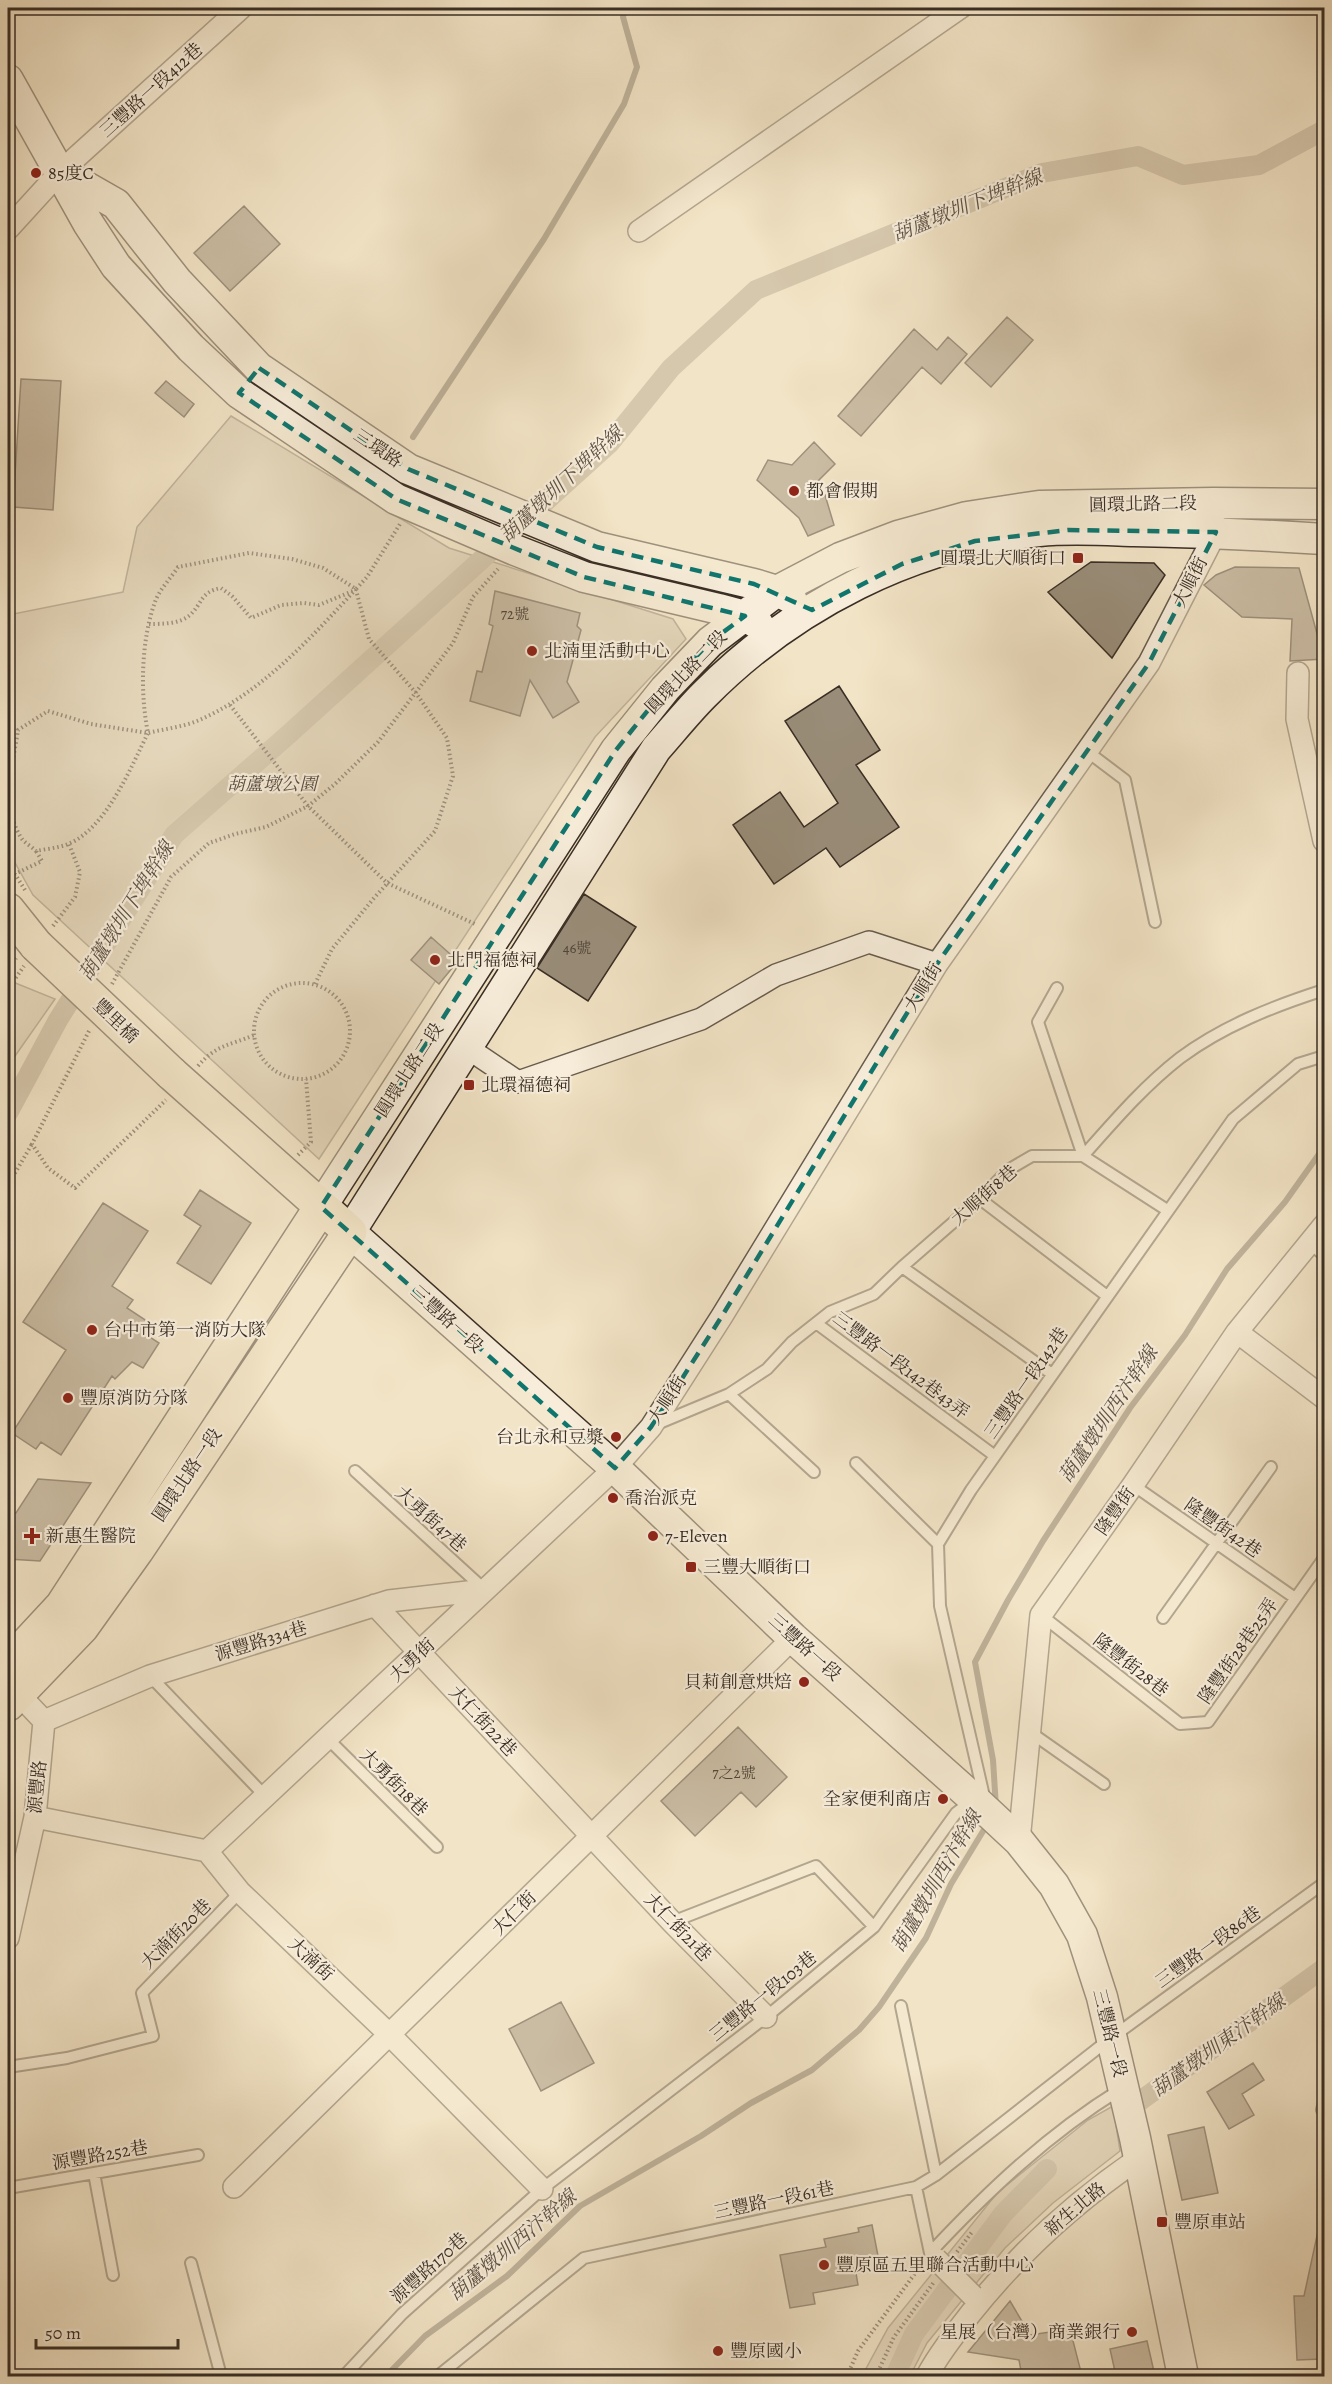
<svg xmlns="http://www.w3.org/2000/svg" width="1332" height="2384" font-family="Alegreya,'Noto Serif TC',serif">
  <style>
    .green { fill: #d3c5ab; stroke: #867a68; stroke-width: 1.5 }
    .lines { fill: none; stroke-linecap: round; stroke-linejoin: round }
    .stream { stroke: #827665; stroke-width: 6 }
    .canal { stroke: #b3a68f; stroke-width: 20 }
    .building { fill: #998d79; stroke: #392e25; stroke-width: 1.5 }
    .lane-casing { stroke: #675c4d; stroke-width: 14 }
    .street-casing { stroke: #675c4d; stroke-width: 24 }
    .secondary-casing { stroke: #392e25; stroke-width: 33 }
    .primary-casing { stroke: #392e25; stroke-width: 36 }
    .path { stroke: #392e25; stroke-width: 4; stroke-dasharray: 1.5 3; stroke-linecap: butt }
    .lane { stroke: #f7edda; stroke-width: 10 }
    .street { stroke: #f7edda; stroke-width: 21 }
    .secondary { stroke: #f7edda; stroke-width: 30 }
    .primary { stroke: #f2e4c6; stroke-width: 33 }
    .street-bridge-casing { stroke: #675c4d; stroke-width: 24; stroke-linecap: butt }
    .primary-bridge-casing { stroke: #392e25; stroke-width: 36; stroke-linecap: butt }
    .street-bridge { stroke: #f7edda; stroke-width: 21 }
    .primary-bridge { stroke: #f2e4c6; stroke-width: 33 }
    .marked { fill: none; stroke: #0f766e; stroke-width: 4.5; stroke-dasharray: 12 8; stroke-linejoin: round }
    .poi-dot { fill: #8f2418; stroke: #f7edda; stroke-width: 2 }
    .labels { text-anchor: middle; stroke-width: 4.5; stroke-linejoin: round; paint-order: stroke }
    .number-label { font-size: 15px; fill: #51463a }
    .street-label { font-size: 18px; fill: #392e25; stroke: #f7edda }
    .poi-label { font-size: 18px; fill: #392e25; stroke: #f7edda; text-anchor: start }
    .park-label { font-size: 18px; font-style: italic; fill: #584c40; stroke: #f7edda }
    .water-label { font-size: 20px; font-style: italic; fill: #5e5245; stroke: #f7edda }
  </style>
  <rect width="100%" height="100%" fill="#f2e4c6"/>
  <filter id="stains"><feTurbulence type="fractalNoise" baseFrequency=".00333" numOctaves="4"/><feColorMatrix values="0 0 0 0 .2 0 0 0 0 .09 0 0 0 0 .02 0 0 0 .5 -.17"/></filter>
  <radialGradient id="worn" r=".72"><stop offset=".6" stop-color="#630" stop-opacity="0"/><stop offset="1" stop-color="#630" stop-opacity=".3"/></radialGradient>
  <path class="green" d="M231 416 449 548 673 619 686 639 595 737 319 1159 33 895 8 850V615L123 592 137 527Z
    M8 980 55 999 8 1066Z
    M1113 2106 1120 2151 1053 2203 1005 2248 927 2343 910 2376H862L888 2328 998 2192 1088 2120Z"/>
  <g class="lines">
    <path class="stream" d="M413 437 544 239 624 104 637 67 623 17 625 8
      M996 1807 993 1760 975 1662 1008 1600 1043 1541 1130 1408 1185 1335 1227 1269 1285 1202 1324 1147
      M386 2376 425 2336 507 2276 580 2206 701 2136 751 2103 812 2070 859 2030 879 2007 926 1938 951 1884 988 1823"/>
    <path class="canal" d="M8 1113 58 1020 174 835 289 734 610 443 671 368 756 290 1042 173 1138 156 1183 175 1259 165 1324 130
      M1140 2101 1324 1968
      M895 2376 914 2334 1003 2214 1047 2169"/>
  </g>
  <path class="building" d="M244 206 280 244 230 291 194 253Z
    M1007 317 1033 340 991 387 965 363Z
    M914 329 937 350 948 337 967 354 941 384 922 367 861 436 838 416Z
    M21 379 61 381 53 510 13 507Z
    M166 381 194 404 184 417 155 393Z
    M814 442 835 464 813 486 825 495 834 525 808 536 799 518 757 480 768 460 792 465Z
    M1091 562 1154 563 1165 575 1112 658 1048 592Z
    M1235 567 1299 568 1324 659 1290 661 1292 619 1242 617 1204 585 1216 575Z
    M495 591 580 613 577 626 581 630 567 682 579 702 553 718 530 680 520 716 470 701 477 671 482 672 493 626 489 624Z
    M839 686 880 750 856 765 899 827 840 867 826 848 774 884 733 825 780 792 804 827 838 803 785 721Z
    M584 894 636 927 588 1001 537 968Z
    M431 937 458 961 439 984 411 960Z
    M200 1190 251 1223 211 1284 177 1263 201 1226 184 1215Z
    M103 1203 148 1231 112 1286 133 1300 127 1308 150 1323 148 1336 159 1343 143 1368 132 1362 115 1379 112 1376 61 1455 41 1442 36 1449 12 1433 66 1350 23 1322Z
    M38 1479 91 1483 40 1561 8 1559V1512L16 1513Z
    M738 1727 787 1777 756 1807 741 1792 695 1836 661 1801Z
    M561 2002 594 2063 541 2091 509 2029Z
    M1253 2063 1264 2080 1242 2094 1254 2115 1229 2129 1207 2092Z
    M1204 2127 1218 2193 1182 2200 1168 2135Z
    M872 2225 878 2256 865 2258 867 2271 856 2273 858 2285 813 2293 815 2304 790 2308 780 2255 826 2247 824 2239 859 2232 858 2228Z
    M1318 2231 1324 2232V2347H1321L1322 2359 1297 2360 1294 2296H1304Z
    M1010 2301 1030 2335 1070 2329 1082 2376H1022L1019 2360 968 2352Z
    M1147 2341 1155 2376H1116L1110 2349Z"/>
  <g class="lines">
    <defs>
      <path id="lane" d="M1088 752 1125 780 1155 922
        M1057 988 1038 1022 1083 1156 1167 1210
        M980 1199 1107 1296
        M1309 1243 1324 1255
        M902 1267 1052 1374
        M816 1323 995 1456
        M729 1394 814 1472
        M657 1424 729 1394 767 1369 792 1342 830 1312 874 1294 902 1267 980 1199 1008 1170 1032 1156H1083C1114 1121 1144 1086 1180 1058 1223 1026 1274 1006 1324 990
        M856 1463 938 1544
        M355 1471 485 1590
        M1133 1485 1295 1598
        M1041 1615 1180 1724 1208 1722 1324 1558
        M1163 1618 1271 1467
        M150 1676 266 1797
        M1030 1732 1104 1784
        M328 1739 437 1847
        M672 1922 816 1866 874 1927
        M901 2006 936 2175
        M8 2067 67 2058 153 2036 142 1993 240 1892
        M1322 2110 1324 2102
        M94 2173 113 2275
        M916 2187 930 2253
        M8 2188 198 2155
        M930 2253C988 2191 1048 2134 1121 2089
        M191 2263 221 2376
        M344 2376 402 2314 542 2189 766 2017 874 1927 956 1813 983 1792 940 1606 938 1544 971 1490 1233 1119 1298 1064 1324 1056
        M438 2376 584 2258 916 2187 936 2175 1111 2038 1324 1883"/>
      <path id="street" d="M8 229 60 172 241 8
        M639 231 960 8
        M1298 673 1297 719 1324 841
        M466 1047 518 1082 701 1019 776 975 869 942 937 964
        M1237 1332 1324 1398
        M375 1605 672 1922 766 2017
        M44 1721 150 1676 389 1601 485 1590
        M35 1817 207 1851 240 1892 390 2035 542 2189
        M1019 1841 1041 1615 1133 1485 1237 1332 1324 1225
        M207 1851 615 1468 651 1427 722 1316 937 964 1149 663 1216 532 1215 524
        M8 1938 35 1817 44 1721 10 1685
        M234 2187 793 1638
        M927 2376C939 2353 955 2334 971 2313 1019 2253 1075 2202 1138 2159"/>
      <path id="secondary" d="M8 80 88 223 116 266 191 348 239 393 396 499 515 550 584 577 719 609 745 616 758 624
        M60 172 116 204 177 281 259 368 408 469 597 547 754 584 777 591 791 598
        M321 1207 616 750 665 689 710 642 777 591 840 558 898 536 967 517 1039 506 1213 503 1324 504
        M1183 2376 1135 2138 1102 1997 1082 1935 1054 1885 1019 1841 975 1800 793 1638 615 1468 350 1232 656 749C672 731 687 712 704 695 793 605 913 544 1039 531 1071 528 1103 530 1134 531 1198 532 1261 535 1324 539"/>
      <path id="primary" d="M8 910 36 945
        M8 1664 62 1606 321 1207
        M8 1704 82 1627 137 1550 350 1232 171 1073"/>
    </defs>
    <use href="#lane" class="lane-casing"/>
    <use href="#street" class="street-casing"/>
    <use href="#secondary" class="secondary-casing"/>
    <use href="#primary" class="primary-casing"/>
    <path class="path" d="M356 589C311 638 259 695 197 721 182 727 164 729 148 733 140 694 141 640 155 602 159 590 171 578 178 567L249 553 292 559 323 568 356 589 367 577 400 524
      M149 624C162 624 180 624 190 615 203 603 200 592 221 588L232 596 251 618 281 605 304 603 319 605 353 591
      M230 705 308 806 387 883 475 924
      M48 711 91 724 148 733C131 767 106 829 68 844 58 848 46 849 36 851 32 847 25 843 22 839 0 806 13 765 18 730Z
      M25 890 15 874 42 861 36 851
      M53 926 75 897 80 872 69 844
      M8 970 16 958
      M254 1031a48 48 0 1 1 96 0a48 48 0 1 1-96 0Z
      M112 984 171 877 209 843 235 834 266 827 308 806 335 784 378 742 407 704 453 643 473 597 498 569
      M315 984 332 949 374 898 435 831 453 776 447 738 416 693 369 639 356 590
      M8 989 24 966
      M89 1031 32 1144 48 1168 75 1188 166 1100
      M198 1066C217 1044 229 1046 254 1035
      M298 1155 311 1142 306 1079
      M8 1185 32 1144
      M957 2252 972 2232
      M847 2376 858 2351 919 2268
      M876 2376 894 2337 934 2282"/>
    <use href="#lane" class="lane"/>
    <use href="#street" class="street"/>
    <use href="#secondary" class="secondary"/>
    <use href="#primary" class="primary"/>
    <defs>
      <path id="street-bridge" d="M936 2259 973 2296"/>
      <path id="primary-bridge" d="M36 945 171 1073"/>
    </defs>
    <use href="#street-bridge" class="street-bridge-casing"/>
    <use href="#primary-bridge" class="primary-bridge-casing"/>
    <use href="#street-bridge" class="street-bridge"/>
    <use href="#primary-bridge" class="primary-bridge"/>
  </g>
  <path d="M0 0H1332V2384H0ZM259 368 408 469 597 547 754 584 812 610 902 564 975 541 1068 530 1216 532 1149 663 937 964 722 1316 651 1427 615 1468 321 1207 616 750 665 689 710 642 745 616 584 577 396 499 239 393Z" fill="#f2e4c6" fill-opacity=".55" fill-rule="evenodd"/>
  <path class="marked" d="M259 368 408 469 597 547 754 584 812 610 902 564 975 541 1068 530 1216 532 1149 663 937 964 722 1316 651 1427 615 1468 321 1207 616 750 665 689 710 642 745 616 584 577 396 499 239 393Z"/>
  <g class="poi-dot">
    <circle cx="36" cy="173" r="6"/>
    <circle cx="794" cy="491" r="6"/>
    <rect x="1072" y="552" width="12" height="12" rx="3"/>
    <circle cx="532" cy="651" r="6"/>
    <circle cx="435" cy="960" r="6"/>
    <rect x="463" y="1079" width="12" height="12" rx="3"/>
    <circle cx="92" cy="1330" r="6"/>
    <circle cx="68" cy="1398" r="6"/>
    <circle cx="616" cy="1437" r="6"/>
    <circle cx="613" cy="1498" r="6"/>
    <path d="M29 1527h6v6h6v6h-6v6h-6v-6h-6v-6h6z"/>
    <circle cx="653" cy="1536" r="6"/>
    <rect x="685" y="1561" width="12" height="12" rx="3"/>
    <circle cx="804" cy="1682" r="6"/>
    <circle cx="943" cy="1799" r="6"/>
    <rect x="1156" y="2216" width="12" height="12" rx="3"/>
    <circle cx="824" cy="2265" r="6"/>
    <circle cx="1132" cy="2332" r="6"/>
    <circle cx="718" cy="2351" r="6"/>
  </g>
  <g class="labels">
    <g class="number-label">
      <text x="515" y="619">72號</text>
      <text x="577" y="953">46號</text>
      <text x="734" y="1778">7之2號</text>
    </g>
    <g class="street-label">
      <text transform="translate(151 90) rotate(-42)" y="6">三豐路一段412巷</text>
      <text transform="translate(378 448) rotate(34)" y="6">三環路</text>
      <text transform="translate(1143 504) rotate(-1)" y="6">圓環北路二段</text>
      <text transform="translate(1190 582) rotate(-63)" y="6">大順街</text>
      <text transform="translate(686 672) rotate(-46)" y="6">圓環北路二段</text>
      <text transform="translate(923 987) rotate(-58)" y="6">大順街</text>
      <text transform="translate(116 1021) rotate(44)" y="6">豐里橋</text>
      <text transform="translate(409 1070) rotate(-57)" y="6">圓環北路二段</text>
      <text transform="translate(984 1195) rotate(-41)" y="6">大順街8巷</text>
      <text transform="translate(447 1319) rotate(42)" y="6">三豐路一段</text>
      <text transform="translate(901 1365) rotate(37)" y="6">三豐路一段142巷43弄</text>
      <text transform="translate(1026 1383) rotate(-55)" y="6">三豐路一段142巷</text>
      <text transform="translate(667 1400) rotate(-57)" y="6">大順街</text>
      <text transform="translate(187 1475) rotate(-56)" y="6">圓環北路一段</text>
      <text transform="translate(1115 1511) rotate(-55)" y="6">隆豐街</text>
      <text transform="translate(431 1519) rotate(42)" y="6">大勇街47巷</text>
      <text transform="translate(1223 1528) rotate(35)" y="6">隆豐街42巷</text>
      <text transform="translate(261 1641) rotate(-17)" y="6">源豐路334巷</text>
      <text transform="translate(805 1647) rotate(42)" y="6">三豐路一段</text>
      <text transform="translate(1238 1651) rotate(-55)" y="6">隆豐街28巷25弄</text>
      <text transform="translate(412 1660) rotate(-43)" y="6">大勇街</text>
      <text transform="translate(1131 1665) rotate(38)" y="6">隆豐街28巷</text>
      <text transform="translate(483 1721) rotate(47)" y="6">大仁街22巷</text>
      <text transform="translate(394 1782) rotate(45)" y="6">大勇街18巷</text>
      <text transform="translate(37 1787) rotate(-84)" y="6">源豐路</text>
      <text transform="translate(514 1913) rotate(-45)" y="6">大仁街</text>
      <text transform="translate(678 1927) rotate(46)" y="6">大仁街21巷</text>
      <text transform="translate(176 1934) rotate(-45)" y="6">大湳街20巷</text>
      <text transform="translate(1208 1947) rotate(-36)" y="6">三豐路一段86巷</text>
      <text transform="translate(311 1959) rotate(43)" y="6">大湳街</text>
      <text transform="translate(763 1996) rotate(-39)" y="6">三豐路一段103巷</text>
      <text transform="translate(1110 2033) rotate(76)" y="6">三豐路一段</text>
      <text transform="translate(100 2155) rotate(-10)" y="6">源豐路252巷</text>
      <text transform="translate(774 2200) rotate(-12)" y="6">三豐路一段61巷</text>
      <text transform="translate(1075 2209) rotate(-40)" y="6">新生北路</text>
      <text transform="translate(429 2268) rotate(-42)" y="6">源豐路170巷</text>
    </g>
    <g class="poi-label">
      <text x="48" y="179">85度C</text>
      <text x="806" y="497">都會假期</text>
      <text x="1066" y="564" text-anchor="end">圓環北大順街口</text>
      <text x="544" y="657">北湳里活動中心</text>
      <text x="447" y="966">北門福德祠</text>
      <text x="481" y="1091">北環福德祠</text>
      <text x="104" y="1336">台中市第一消防大隊</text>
      <text x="80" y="1404">豐原消防分隊</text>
      <text x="604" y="1443" text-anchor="end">台北永和豆漿</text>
      <text x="625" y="1504">喬治派克</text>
      <text x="46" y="1542">新惠生醫院</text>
      <text x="665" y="1542">7-Eleven</text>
      <text x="703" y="1573">三豐大順街口</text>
      <text x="792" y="1688" text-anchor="end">貝莉創意烘焙</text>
      <text x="931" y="1805" text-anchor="end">全家便利商店</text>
      <text x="1174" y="2228">豐原車站</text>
      <text x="836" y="2271">豐原區五里聯合活動中心</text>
      <text x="1120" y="2338" text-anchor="end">星展（台灣）商業銀行</text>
      <text x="730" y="2357">豐原國小</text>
    </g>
    <g class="park-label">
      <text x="272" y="790">葫蘆墩公園</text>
    </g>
    <g class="water-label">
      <text transform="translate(967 205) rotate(-22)" y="7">葫蘆墩圳下埤幹線</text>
      <text transform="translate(561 484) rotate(-43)" y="7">葫蘆墩圳下埤幹線</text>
      <text transform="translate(126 911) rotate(-58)" y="7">葫蘆墩圳下埤幹線</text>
      <text transform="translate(1108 1414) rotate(-56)" y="7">葫蘆燉圳西汴幹線</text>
      <text transform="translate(936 1881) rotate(-60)" y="7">葫蘆燉圳西汴幹線</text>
      <text transform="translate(1218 2045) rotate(-36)" y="7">葫蘆墩圳東汴幹線</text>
      <text transform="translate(512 2245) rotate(-40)" y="7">葫蘆燉圳西汴幹線</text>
    </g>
  </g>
  <rect width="1332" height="2384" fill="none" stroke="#f2e4c6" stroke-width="30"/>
  <rect x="9" y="9" width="1314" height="2366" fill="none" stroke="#392e25" stroke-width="3"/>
  <rect x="15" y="15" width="1302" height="2354" fill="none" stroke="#392e25" stroke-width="1.5"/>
  <path d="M36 2339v9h142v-9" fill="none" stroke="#392e25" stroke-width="3"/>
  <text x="45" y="2339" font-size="18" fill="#392e25" stroke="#f7edda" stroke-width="4.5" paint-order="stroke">50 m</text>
  <rect width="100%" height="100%" filter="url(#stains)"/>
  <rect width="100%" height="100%" fill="url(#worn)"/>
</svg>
